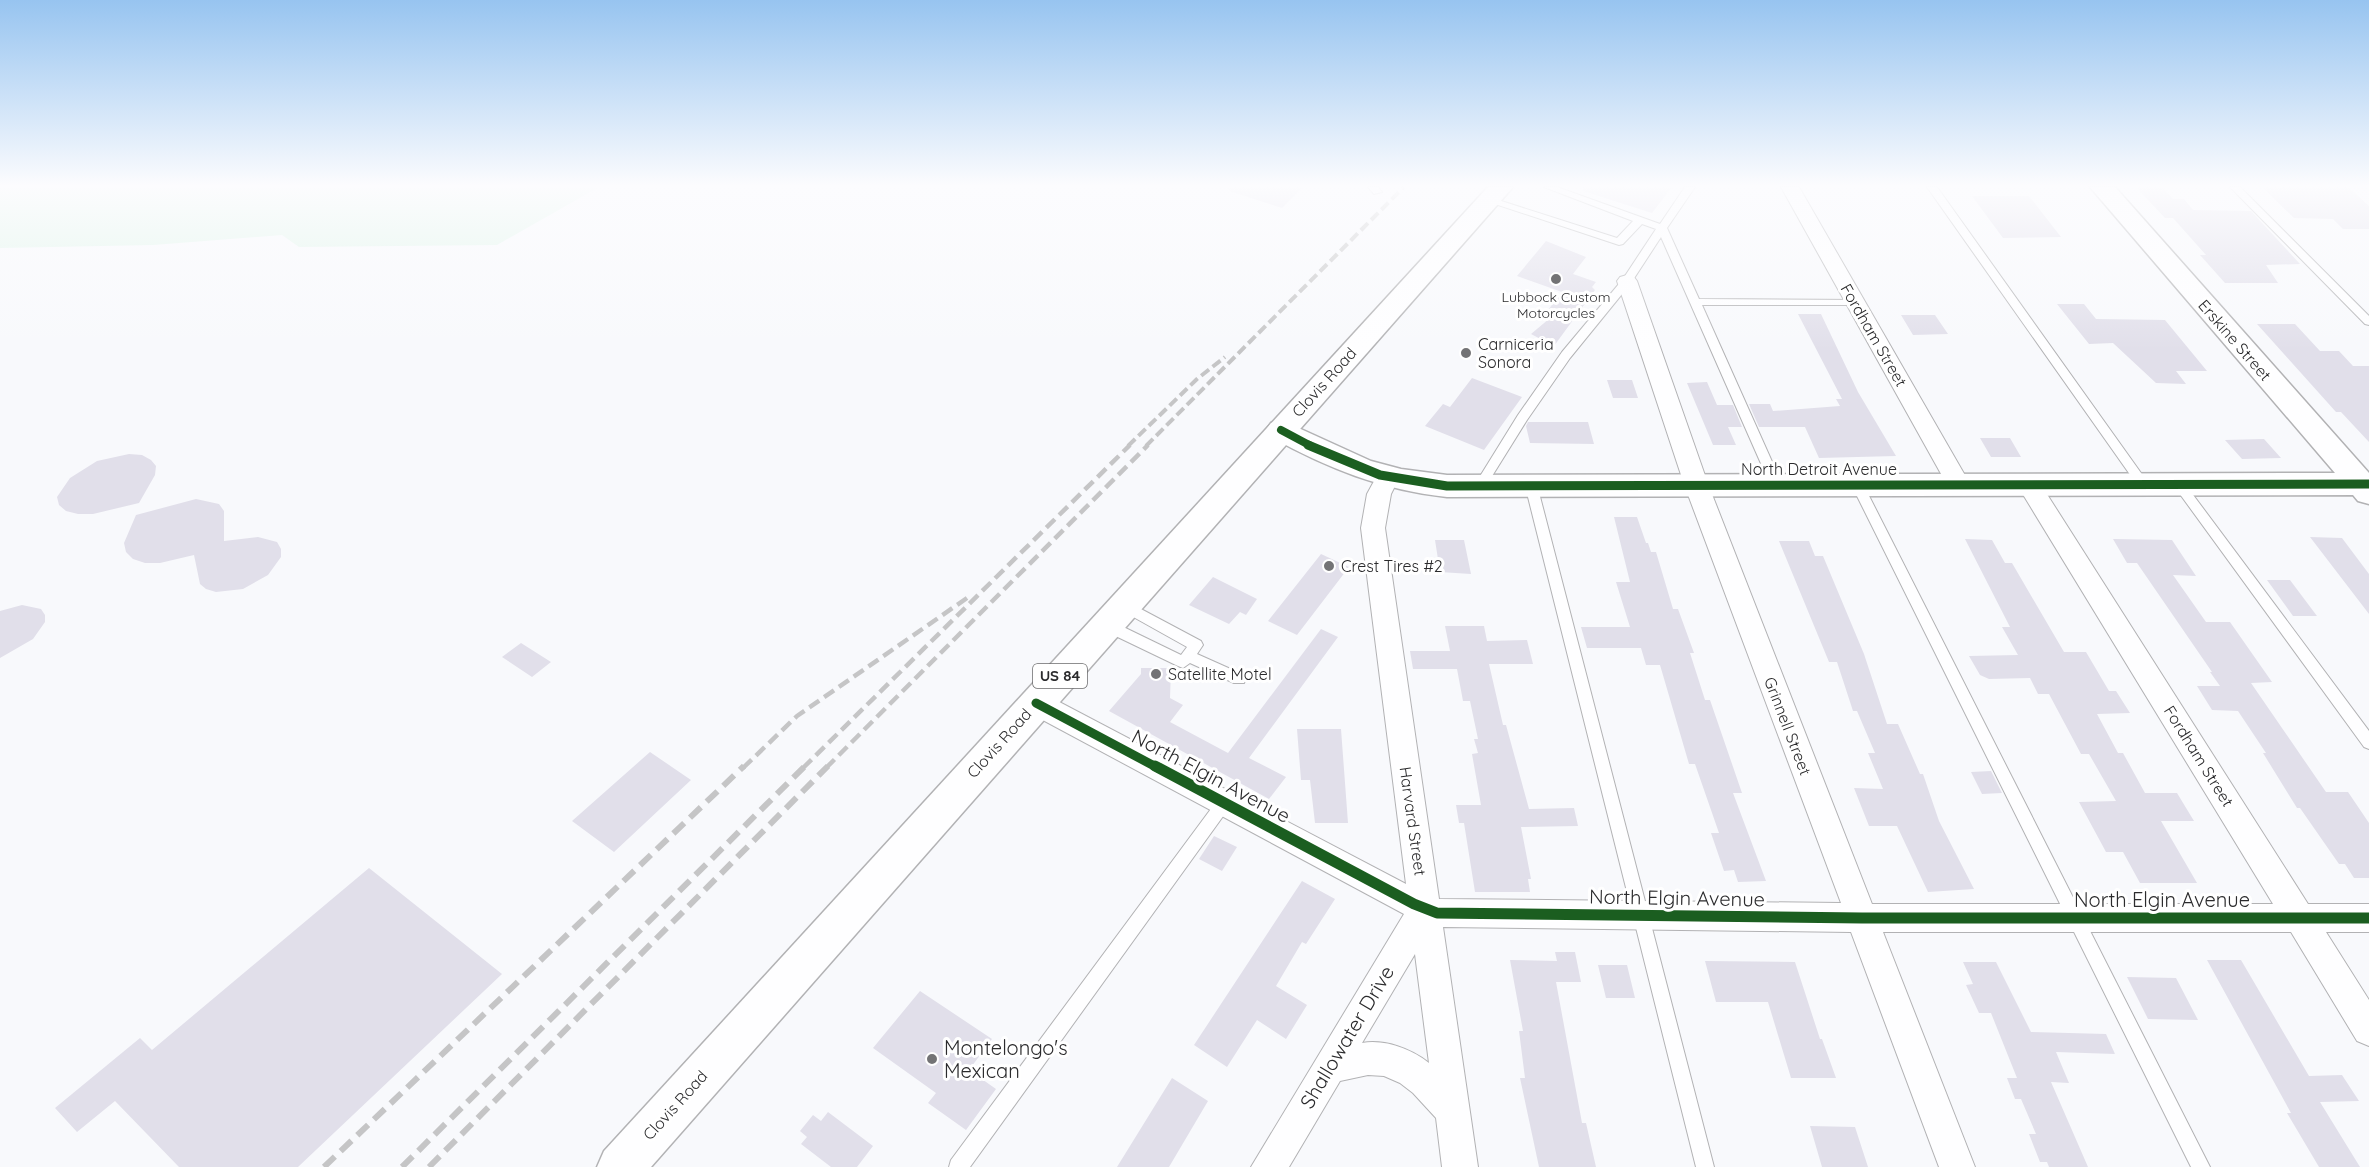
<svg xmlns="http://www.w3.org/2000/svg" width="2369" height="1167" font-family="Quicksand,sans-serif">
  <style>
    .green { fill: #dff5e9 }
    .building { fill: #e1dfea }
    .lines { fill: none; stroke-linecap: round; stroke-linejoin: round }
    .lane-casing { stroke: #b2b2b4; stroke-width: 2 }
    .street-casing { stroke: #b2b2b4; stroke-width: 2 }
    .secondary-casing { stroke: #b2b2b4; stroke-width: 3 }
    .highway-casing { stroke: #b2b2b4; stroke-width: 3 }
    .lane { fill: #fefeff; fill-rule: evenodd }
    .street { fill: #fefeff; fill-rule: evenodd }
    .secondary { fill: #fefeff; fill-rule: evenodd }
    .highway { fill: #fefeff; fill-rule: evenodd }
    .rail-far2 { stroke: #c5c5c6; stroke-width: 4; stroke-dasharray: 10 4.5; stroke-linecap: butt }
    .rail-far1 { stroke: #c5c5c6; stroke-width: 4.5; stroke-dasharray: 12 6; stroke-linecap: butt }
    .rail { stroke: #c5c5c6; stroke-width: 6; stroke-dasharray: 15 8; stroke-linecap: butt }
    .cycleway-far2-casing { stroke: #fff; stroke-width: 10 }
    .cycleway-far1-casing { stroke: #fff; stroke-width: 13 }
    .cycleway-casing { stroke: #fff; stroke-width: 15 }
    .cycleway-far2 { stroke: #1b5e20; stroke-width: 8 }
    .cycleway-far1 { stroke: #1b5e20; stroke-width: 9 }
    .cycleway { stroke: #1b5e20; stroke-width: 11 }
    .poi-dot { fill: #737375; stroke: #fff; stroke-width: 2 }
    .labels { text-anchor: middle; stroke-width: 6; stroke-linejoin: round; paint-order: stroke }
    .far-poi-label { font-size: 14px; fill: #2b2b2d; stroke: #fff }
    .shield { fill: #fff; stroke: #6b6b6c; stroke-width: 1.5 }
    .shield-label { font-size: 15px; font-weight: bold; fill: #2b2b2d }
    .street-label { font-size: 16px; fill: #2b2b2d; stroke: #fff }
    .poi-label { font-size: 16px; fill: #2b2b2d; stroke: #fff; text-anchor: start }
    .near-street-label { font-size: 20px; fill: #2b2b2d; stroke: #fff }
    .near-poi-label { font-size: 20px; fill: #2b2b2d; stroke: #fff; text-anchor: start }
  </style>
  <rect width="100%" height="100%" fill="#f8f9fc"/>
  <path class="green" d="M0 187H599L497 245 299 247 282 235 153 245 0 248Z"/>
  <path class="building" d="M1229 187H1303L1282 208 1229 191Z
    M1583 187H1672L1652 213 1583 191Z
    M2136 187H2162L2173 199H2184L2193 210 2251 211 2300 264 2266 265 2278 283H2225L2200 255H2206L2173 218H2165Z
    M2262 187H2348L2369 206V229H2343L2333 219 2294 218Z
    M1972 196H2029L2061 237 2003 238Z
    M1546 241 1586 257 1573 274 1596 282 1592 287 1595 290 1554 346 1531 334 1556 313 1548 310 1562 292 1517 276Z
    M2057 304H2084L2096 319 2165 320 2207 371H2176L2186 384 2156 383 2113 343 2089 344Z
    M1798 314H1821L1858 392 1896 456 1819 458 1805 427H1759L1749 404H1770L1773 411 1840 406 1836 399H1842Z
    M1901 315H1935L1948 334 1913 335Z
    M2257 324H2295L2320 351H2339L2353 366H2369V442L2341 412H2336Z
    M1472 378 1522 397 1484 450 1425 426 1443 404 1450 407Z
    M1607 380H1632L1638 398H1613Z
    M1707 382 1717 405H1733L1742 427H1728L1736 445H1713L1687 383Z
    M1528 422H1588L1594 444 1530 443 1526 426Z
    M1980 438H2010L2021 457H1991Z
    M2264 439 2281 458 2242 459 2225 440Z
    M129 454 142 455 151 460 156 466 155 475 139 503 93 514H78L66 511 59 505 57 497 70 478 97 461Z
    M196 499 219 504 224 511V541L258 537 277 542 281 549V557L268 575 243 589 216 592 206 589 200 584 194 555 160 563H145L133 559 126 552 124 543 136 515Z
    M1614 517H1637L1646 543H1648L1651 552H1656L1673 609H1678L1694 653H1690L1705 700H1710L1742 793H1733L1766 881 1738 882 1734 870 1724 871 1711 833H1719L1695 764H1689L1660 665H1646L1641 648H1587L1581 627H1630L1616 582H1630Z
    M2310 537 2342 538 2369 574V614Z
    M1965 539 1992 540 2005 563H2012L2064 652H2086L2109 691H2116L2130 713 2097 714 2118 753H2123L2145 793H2177L2194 821H2161L2197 883H2140L2123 852H2106L2079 802 2116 801 2089 754H2081L2049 694H2038L2030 678 1989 679 1980 675 1969 656 2018 655 2002 627H2010Z
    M2113 539 2172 540 2196 576 2173 575 2206 622H2230L2272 682 2251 683 2326 792H2348L2369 823V878H2354L2345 864H2339L2300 808H2297L2263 753H2266L2238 711 2212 710 2197 686H2220L2210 672H2212L2137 563H2127Z
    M1435 540H1464L1471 574 1440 572Z
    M1779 541H1809L1815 556H1823L1864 654 1887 724H1898L1920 774H1923L1939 821 1974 889 1928 892 1897 826H1869L1854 788 1883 789 1868 753H1875L1857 711H1853L1837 662H1829Z
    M1321 554 1349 567 1297 635 1268 621Z
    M1213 577 1257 599 1246 615 1240 612 1229 624 1189 605Z
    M2267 580H2290L2317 616H2293Z
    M22 605 41 609 45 615V622L33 639 0 658V611Z
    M1445 626H1484L1487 641 1527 640 1533 664H1489L1503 725H1506L1529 809 1574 808 1578 826 1521 827 1531 879H1528L1530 892H1475L1464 823H1459L1456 805H1481L1472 754 1478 753 1474 739H1478L1470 701H1463L1457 669H1413L1410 651H1450Z
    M1321 629 1338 637 1249 758 1286 777 1269 799 1109 711 1141 674V668H1171L1170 698 1183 705 1170 722 1228 753Z
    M521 643 551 662 532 677 502 657Z
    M1297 729H1341L1348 823H1315L1310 780H1301Z
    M650 752 691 780 614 852 572 821Z
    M1991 771 2002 793 1982 794 1971 772Z
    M1214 836 1237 847 1222 871 1199 859Z
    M369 868 502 974 298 1167H179L115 1101 77 1132 55 1108 140 1038 152 1050Z
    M1302 881 1335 899 1306 944 1302 942 1276 986 1307 1005 1286 1039 1257 1020 1227 1067 1194 1045Z
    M1555 952H1575L1581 982H1556L1582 1123H1586L1596 1167H1539L1520 1078H1525L1519 1031H1523L1510 960 1557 961Z
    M2207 960H2241L2309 1076 2342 1075 2359 1101 2320 1102 2360 1167H2319L2287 1113H2291Z
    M1705 961 1795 962 1820 1039H1822L1836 1078H1791L1768 1002H1716Z
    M1963 962H1996L2031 1032 2106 1034 2115 1054 2056 1052 2069 1083 2051 1082 2088 1167H2049L2047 1162H2040L2029 1134H2036L2021 1099H2015L2007 1078H2017L1991 1013H1979L1966 985 1973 984Z
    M1598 965H1627L1635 998H1606Z
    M2127 977 2176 978 2198 1020 2148 1019Z
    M920 991 992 1039 969 1070 996 1089 966 1130 928 1103 936 1093 873 1048Z
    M1172 1078 1208 1101 1169 1167H1117Z
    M828 1112 873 1146 857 1167H831L801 1144 807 1137 800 1131 813 1115 821 1121Z
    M1810 1126 1855 1127 1868 1167H1822Z"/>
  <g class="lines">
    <defs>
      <path id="lane" d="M1368 187H1378L1382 192 1374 194Z
        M1544 187H1557L1660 224 1685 187H1695L1667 228 1699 299 1860 300V304L1856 305H1702L1782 484 1780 487H1772L1770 484 1661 237 1631 283 1570 358 1527 420 1484 489H1476L1474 486 1518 415 1562 352 1623 279 1656 229 1642 224 1623 244 1619 245 1483 200 1484 198H1492L1617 238 1633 221Z
        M1927 187H1937L2146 480 2148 483 2146 486H2138Z
        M2230 187H2240L2369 316V325L2365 324Z
        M2178 479 2182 480 2369 731V749L2364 747 2174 486 2172 483Z
        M1857 480 1863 484 2210 1167H2191L1851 484Z
        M1531 481 1537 485 1714 1167H1696L1525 485Z
        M1124 600 1201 641 1203 645 1197 654 1244 675 1246 679 1244 683H1234L1190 663 1183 668 1178 666 1101 629 1099 625 1101 621H1111L1181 655 1187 647 1119 609 1117 605 1119 601Z
        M1224 796 1229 798 1232 803 1229 808 970 1167H949L951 1160 1219 798Z"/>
      <path id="street" d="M1781 187H1799L1970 484 1966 490 1958 492 1950 490Z
        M1627 275 1634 277 1637 281 1708 484 1872 904H2273L2016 483 2020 477 2028 475 2036 477 2308 904H2369V932H2326L2369 1000V1046L2357 1041 2291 932H1883L1975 1167H1939L1851 932 1443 927 1478 1167H1442L1436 1118 1413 1093 1400 1083 1384 1076 1368 1075 1340 1081 1289 1167H1251L1404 914 1026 711 1022 703 1026 695 1036 692 1046 695 1406 884 1361 528 1367 494 1379 472 1387 470 1395 472 1399 478 1391 494 1385 528 1439 899 1841 903 1684 484 1617 281 1620 277ZM1415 954 1429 1063C1411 1049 1385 1039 1362 1043Z"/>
      <path id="secondary" d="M2090 187H2115L2369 473V504L2358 501 2353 495 1447 497C1382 490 1327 468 1271 437L1266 430 1271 423 1281 420 1371 461 1401 469 1447 475 2335 473Z"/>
      <path id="highway" d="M1488 187H1513L651 1167H597L604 1151Z"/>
    </defs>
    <use href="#lane" class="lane-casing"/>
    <use href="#street" class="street-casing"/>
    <use href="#secondary" class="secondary-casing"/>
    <use href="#highway" class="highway-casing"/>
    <use href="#lane" class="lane"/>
    <use href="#street" class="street"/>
    <use href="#secondary" class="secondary"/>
    <use href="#highway" class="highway"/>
    <path class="rail-far2" d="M1128 446 1197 379 1225 357
      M1146 446 1404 187"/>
    <path class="rail-far1" d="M743 768 797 716 967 598
      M803 768 1130 445
      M826 768 1148 445"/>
    <path class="rail" d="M324 1167 744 766
      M402 1167 805 766
      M429 1167 828 766"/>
    <defs>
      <path id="cycleway-far2" d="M1281 430 1311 446"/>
      <path id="cycleway-far1" d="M1308 445 1380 475 1447 486 2369 484
        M1036 703 1158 768"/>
      <path id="cycleway" d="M1155 766 1414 904 1437 913 1862 918H2369"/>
    </defs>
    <use href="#cycleway-far2" class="cycleway-far2-casing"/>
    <use href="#cycleway-far1" class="cycleway-far1-casing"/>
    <use href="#cycleway" class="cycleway-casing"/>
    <use href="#cycleway-far2" class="cycleway-far2"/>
    <use href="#cycleway-far1" class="cycleway-far1"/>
    <use href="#cycleway" class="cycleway"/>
  </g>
  <linearGradient id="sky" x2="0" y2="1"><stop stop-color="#97c4f0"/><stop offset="0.53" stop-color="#fcfcfe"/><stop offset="1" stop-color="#fcfcfe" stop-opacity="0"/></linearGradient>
  <rect width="2369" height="350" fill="url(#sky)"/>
  <g class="poi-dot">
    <circle cx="1556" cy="279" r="6"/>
    <circle cx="1466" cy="353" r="6"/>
    <circle cx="1329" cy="566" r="6"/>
    <circle cx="1156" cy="674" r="6"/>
    <circle cx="932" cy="1059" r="6"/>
  </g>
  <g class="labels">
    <g class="far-poi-label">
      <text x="1556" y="302">Lubbock Custom<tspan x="1556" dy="16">Motorcycles</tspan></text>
    </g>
    <rect class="shield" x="1033" y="664" width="54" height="24" rx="4.5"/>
    <g class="shield-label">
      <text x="1060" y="681">US 84</text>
    </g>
    <g class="street-label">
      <text transform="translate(1874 335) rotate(60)" y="6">Fordham Street</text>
      <text transform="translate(2235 340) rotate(49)" y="6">Erskine Street</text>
      <text transform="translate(1324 382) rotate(-48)" y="6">Clovis Road</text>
      <text x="1819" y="475">North Detroit Avenue</text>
      <text transform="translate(1788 726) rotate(69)" y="6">Grinnell Street</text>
      <text transform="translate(999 743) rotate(-48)" y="6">Clovis Road</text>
      <text transform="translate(2199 756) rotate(58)" y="6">Fordham Street</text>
      <text transform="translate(1413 821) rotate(82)" y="6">Harvard Street</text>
      <text transform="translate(675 1105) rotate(-48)" y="6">Clovis Road</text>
    </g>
    <g class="poi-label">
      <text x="1478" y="350">Carniceria<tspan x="1478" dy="18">Sonora</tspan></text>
      <text x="1341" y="572">Crest Tires #2</text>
      <text x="1168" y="680">Satellite Motel</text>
    </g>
    <g class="near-street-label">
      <text transform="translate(1211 776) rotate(28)" y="7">North Elgin Avenue</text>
      <text transform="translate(1677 898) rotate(1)" y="7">North Elgin Avenue</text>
      <text x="2162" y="907">North Elgin Avenue</text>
      <text transform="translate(1347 1037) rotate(-59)" y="7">Shallowater Drive</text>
    </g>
    <g class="near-poi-label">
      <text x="944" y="1055">Montelongo's<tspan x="944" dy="23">Mexican</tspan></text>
    </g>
  </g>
</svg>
